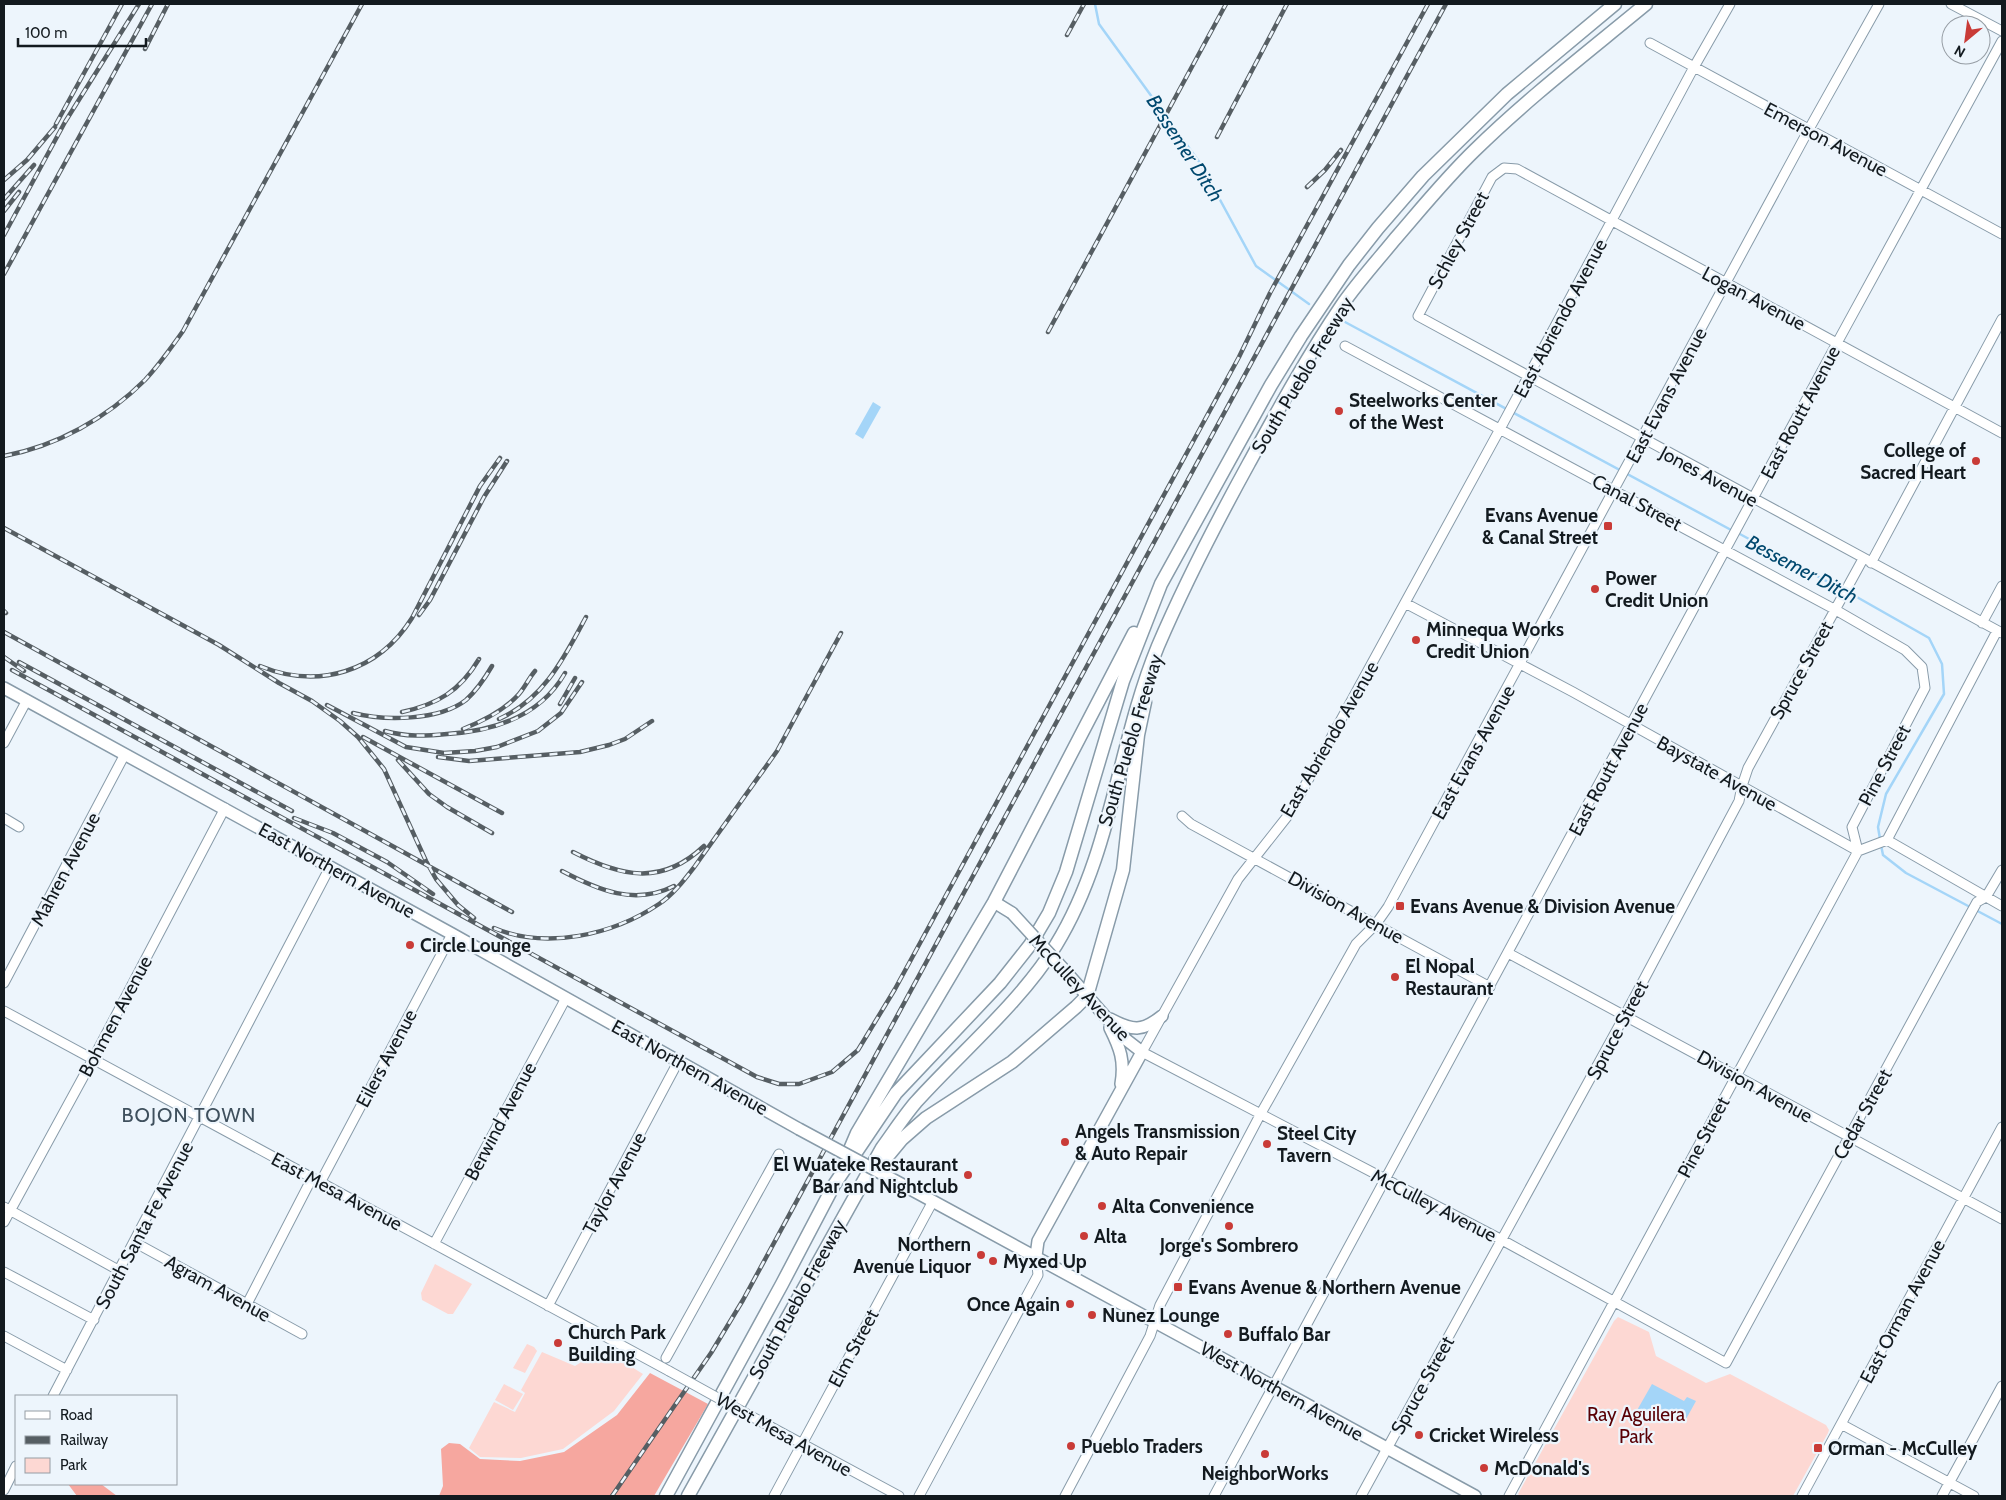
<svg xmlns="http://www.w3.org/2000/svg" width="2006" height="1500" font-family="Cabin,sans-serif">
  <style>
    .green { fill: #fdd8d3 }
    .forest { fill: #f6a79f }
    .water { fill: #a4d5f8 }
    .lines { fill: none; stroke-linecap: round; stroke-linejoin: round }
    .stream { stroke: #a4d5f8; stroke-width: 2.5 }
    .minor-casing { stroke: #889ba9; stroke-width: 11 }
    .major-casing { stroke: #889ba9; stroke-width: 14 }
    .highway-casing { stroke: #889ba9; stroke-width: 15 }
    .minor { stroke: #fff; stroke-width: 9 }
    .major { stroke: #fff; stroke-width: 11 }
    .highway { stroke: #fff; stroke-width: 12 }
    .rail-casing { stroke: #565e63; stroke-width: 4.5 }
    .rail { stroke: #edf5fc; stroke-width: 2.5; stroke-dasharray: 8; stroke-linecap: butt }
    .minor-bridge-casing { stroke: #889ba9; stroke-width: 11; stroke-linecap: butt }
    .major-bridge-casing { stroke: #889ba9; stroke-width: 14; stroke-linecap: butt }
    .minor-bridge { stroke: #fff; stroke-width: 9 }
    .major-bridge { stroke: #fff; stroke-width: 11 }
    .poi-dot { fill: #c93b37; stroke: #edf5fc; stroke-width: 2 }
    .labels { text-anchor: middle; stroke-width: 4.5; stroke-linejoin: round; paint-order: stroke }
    .street-label { font-size: 19px; fill: #131a1f; stroke: #edf5fc }
    .poi-label { font-size: 19px; font-weight: bold; fill: #131a1f; stroke: #edf5fc; text-anchor: start }
    .park-label { font-size: 19px; fill: #590005; stroke: #edf5fc }
    .water-label { font-size: 20px; font-style: italic; fill: #00486e; stroke: #edf5fc }
    .neighbourhood-label { font-size: 20px; letter-spacing: 1px; fill: #3f505d; stroke: #edf5fc }
  </style>
  <rect width="100%" height="100%" fill="#edf5fc"/>
  <path class="green" d="M435 1264 472 1284 453 1314H448L422 1300 421 1293Z
    M1618 1317 1649 1332 1656 1356 1706 1383 1730 1374 1826 1425 1829 1430 1828 1433 1793 1496H1520L1518 1494 1614 1321Z
    M527 1344 534 1347 537 1351 525 1373 513 1368Z
    M542 1352 575 1366 594 1354 614 1363 617 1358 643 1374 614 1411 563 1449 521 1458 480 1457 469 1448 494 1402 515 1412 525 1393 521 1390Z
    M504 1384 523 1394 513 1410 495 1400Z"/>
  <path class="forest" d="M650 1373 708 1404 654 1496H439L443 1486 441 1449 449 1443 460 1444 480 1459 520 1461 564 1452 617 1415Z
    M68 1484H101L117 1496H77Z"/>
  <path class="water" d="M873 402 881 407 863 439 855 434Z
    M1652 1384 1684 1401 1687 1397 1696 1401 1685 1421 1657 1407 1650 1420 1636 1412Z"/>
  <g class="lines">
    <path class="stream" d="M1095 4 1099 24 1200 163 1256 266 1309 304
      M1345 322 1733 531
      M1738 533 1843 590
      M1848 592 1929 638 1942 664 1944 694 1886 794 1878 827 1880 839
      M1881 845 1883 855 1906 873 2002 924"/>
    <defs>
      <path id="minor" d="M1730 4 1694 67 1500 429 1290 813 1238 879 1142 1052 1502 1240 1726 1363 1966 922 1977 902 1986 897 2002 870
        M1951 4 2002 31
        M1650 43 2002 234
        M1345 346 1834 609 1905 650 1922 667 1925 688 1852 827 1858 851 1509 1496
        M2002 433 1517 169 1504 168 1492 177 1418 316 2002 633
        M1871 563 2002 319
        M1405 603 1573 692 1858 851 1887 840
        M1982 623 2002 586
        M4 743 27 700
        M1182 816 1191 824 1490 987
        M4 818 19 827
        M1887 840 1997 631
        M1887 840 2002 906
        M1508 953 2002 1219
        M4 983 125 754
        M4 1011 669 1371
        M320 1183 452 934
        M4 1207 120 1271
        M4 1222 93 1059 225 808
        M134 1242 302 1334
        M434 1244 566 998
        M4 1272 94 1320
        M247 1304 312 1178
        M548 1306 679 1060
        M4 1336 67 1370
        M666 1358 779 1154
        M53 1396 330 867
        M747 1414 899 1496
        M1841 1424 1974 1496
        M4 1490 16 1466
        M774 1496 933 1201
        M919 1496 1038 1275 1036 1256
        M1065 1496 1150 1336 1160 1305 1260 1115 1356 944 1376 924 1388 907 1809 129 1879 4
        M1214 1496 1837 343 2002 41
        M1361 1496 1625 1015 1739 801 1742 786 1748 768 1863 559
        M1802 1496 2002 1127
        M1942 1496 2002 1386"/>
      <path id="major" d="M4 688 452 934 799 1129
        M994 902 1012 913
        M1110 1019C1133 1031 1142 1032 1162 1016
        M1110 1028C1120 1048 1125 1061 1121 1084
        M903 1185 1475 1496
        M1036 1256 1038 1241 1142 1052 1124 1038 1068 974"/>
      <path id="highway" d="M848 1154 857 1133 994 902 1134 633
        M878 1168 902 1139 926 1118 1012 1062 1076 1007 1087 996 1123 870 1138 735 1145 702
        M666 1496 782 1284 834 1185 896 1093 1000 983 1030 945 1049 913 1066 872 1123 681 1161 584 1271 385 1301 336 1349 265 1378 228 1423 176 1507 94 1615 4
        M688 1496 882 1148C893 1133 904 1116 916 1102 962 1051 1020 1003 1056 945 1112 854 1118 743 1158 646 1185 583 1216 523 1249 463 1278 410 1308 355 1342 305 1358 282 1377 261 1395 239 1421 209 1446 178 1475 150 1528 98 1588 52 1646 4"/>
    </defs>
    <use href="#minor" class="minor-casing"/>
    <use href="#major" class="major-casing"/>
    <use href="#highway" class="highway-casing"/>
    <use href="#minor" class="minor"/>
    <use href="#major" class="major"/>
    <use href="#highway" class="highway"/>
    <defs>
      <path id="rail" d="M1067 35 1084 4
        M145 49 168 4
        M56 124 122 4
        M1217 137 1287 4
        M4 180 27 160 55 127
        M1307 187 1325 170 1341 150
        M4 199 34 165
        M4 211 19 192
        M4 235 65 122 139 4
        M4 274 152 4
        M1048 332 1226 4
        M4 456C57 446 107 418 145 380 159 365 171 348 183 331L362 4
        M4 528 219 645 279 683 312 701 340 721 358 737 384 769 426 861 436 879 458 905 474 918
        M4 611 6 613
        M419 615 430 600 484 497 507 461
        M4 632 512 912
        M4 657 24 671
        M19 662 292 811
        M260 666C318 690 378 672 412 618L480 486 500 458
        M12 670 757 1077 779 1084H799L832 1072 858 1050 895 989 1239 357 1270 293 1428 4
        M560 704 575 678
        M327 705 406 747 444 753 475 751 497 747 538 731 561 713 582 682
        M402 712C438 704 460 691 479 659
        M353 713C384 721 439 721 466 700 477 690 485 678 492 666
        M499 719C544 699 564 658 586 617
        M463 729C483 721 504 711 519 694 525 687 529 678 535 671
        M385 731C406 737 425 736 447 734 494 731 540 717 565 673
        M363 737 502 813
        M438 757 469 761 580 752 609 745 625 739 652 721
        M398 760 429 794 447 807 492 833
        M294 818 333 833 387 862 433 894
        M573 852C620 876 661 887 704 846
        M562 871C598 890 635 906 674 886
        M494 928C546 950 613 935 659 904 673 895 685 879 695 866L777 751 841 633
        M612 1496 711 1353 743 1300 1446 4"/>
    </defs>
    <use href="#rail" class="rail-casing"/>
    <use href="#rail" class="rail"/>
    <defs>
      <path id="minor-bridge" d="M669 1371 747 1414"/>
      <path id="major-bridge" d="M1012 913 1068 974
        M799 1129 903 1185"/>
    </defs>
    <use href="#minor-bridge" class="minor-bridge-casing"/>
    <use href="#major-bridge" class="major-bridge-casing"/>
    <use href="#minor-bridge" class="minor-bridge"/>
    <use href="#major-bridge" class="major-bridge"/>
  </g>
  <g class="poi-dot">
    <circle cx="1339" cy="411" r="5"/>
    <circle cx="1976" cy="461" r="5"/>
    <rect x="1603" y="521" width="10" height="10" rx="2.5"/>
    <circle cx="1595" cy="589" r="5"/>
    <circle cx="1416" cy="640" r="5"/>
    <rect x="1395" y="901" width="10" height="10" rx="2.5"/>
    <circle cx="410" cy="945" r="5"/>
    <circle cx="1395" cy="977" r="5"/>
    <circle cx="1065" cy="1142" r="5"/>
    <circle cx="1267" cy="1144" r="5"/>
    <circle cx="968" cy="1175" r="5"/>
    <circle cx="1102" cy="1206" r="5"/>
    <circle cx="1229" cy="1226" r="5"/>
    <circle cx="1084" cy="1236" r="5"/>
    <circle cx="981" cy="1255" r="5"/>
    <circle cx="993" cy="1261" r="5"/>
    <rect x="1173" y="1282" width="10" height="10" rx="2.5"/>
    <circle cx="1070" cy="1304" r="5"/>
    <circle cx="1092" cy="1315" r="5"/>
    <circle cx="1228" cy="1334" r="5"/>
    <circle cx="558" cy="1343" r="5"/>
    <circle cx="1419" cy="1435" r="5"/>
    <circle cx="1071" cy="1446" r="5"/>
    <rect x="1813" y="1443" width="10" height="10" rx="2.5"/>
    <circle cx="1265" cy="1454" r="5"/>
    <circle cx="1484" cy="1468" r="5"/>
  </g>
  <g class="labels">
    <g class="street-label">
      <text transform="translate(1826 139) rotate(28)" y="7">Emerson Avenue</text>
      <text transform="translate(1458 240) rotate(-62)" y="7">Schley Street</text>
      <text transform="translate(1754 298) rotate(28)" y="7">Logan Avenue</text>
      <text transform="translate(1560 318) rotate(-62)" y="7">East Abriendo Avenue</text>
      <text transform="translate(1302 375) rotate(-59)" y="7">South Pueblo Freeway</text>
      <text transform="translate(1666 395) rotate(-62)" y="7">East Evans Avenue</text>
      <text transform="translate(1800 412) rotate(-62)" y="7">East Routt Avenue</text>
      <text transform="translate(1709 476) rotate(28)" y="7">Jones Avenue</text>
      <text transform="translate(1637 502) rotate(28)" y="7">Canal Street</text>
      <text transform="translate(1801 670) rotate(-61)" y="7">Spruce Street</text>
      <text transform="translate(1329 739) rotate(-60)" y="7">East Abriendo Avenue</text>
      <text transform="translate(1130 740) rotate(-73)" y="7">South Pueblo Freeway</text>
      <text transform="translate(1473 752) rotate(-61)" y="7">East Evans Avenue</text>
      <text transform="translate(1884 765) rotate(-62)" y="7">Pine Street</text>
      <text transform="translate(1608 769) rotate(-62)" y="7">East Routt Avenue</text>
      <text transform="translate(1717 773) rotate(29)" y="7">Baystate Avenue</text>
      <text transform="translate(65 869) rotate(-62)" y="7">Mahren Avenue</text>
      <text transform="translate(337 870) rotate(29)" y="7">East Northern Avenue</text>
      <text transform="translate(1346 907) rotate(29)" y="7">Division Avenue</text>
      <text transform="translate(1080 987) rotate(47)" y="7">McCulley Avenue</text>
      <text transform="translate(115 1016) rotate(-62)" y="7">Bohmen Avenue</text>
      <text transform="translate(1617 1030) rotate(-62)" y="7">Spruce Street</text>
      <text transform="translate(386 1058) rotate(-62)" y="7">Eilers Avenue</text>
      <text transform="translate(690 1067) rotate(29)" y="7">East Northern Avenue</text>
      <text transform="translate(1755 1086) rotate(29)" y="7">Division Avenue</text>
      <text transform="translate(1862 1114) rotate(-61)" y="7">Cedar Street</text>
      <text transform="translate(500 1121) rotate(-62)" y="7">Berwind Avenue</text>
      <text transform="translate(1703 1137) rotate(-62)" y="7">Pine Street</text>
      <text transform="translate(614 1183) rotate(-62)" y="7">Taylor Avenue</text>
      <text transform="translate(337 1191) rotate(28)" y="7">East Mesa Avenue</text>
      <text transform="translate(1434 1205) rotate(27)" y="7">McCulley Avenue</text>
      <text transform="translate(144 1225) rotate(-62)" y="7">South Santa Fe Avenue</text>
      <text transform="translate(218 1288) rotate(29)" y="7">Agram Avenue</text>
      <text transform="translate(797 1299) rotate(-61)" y="7">South Pueblo Freeway</text>
      <text transform="translate(1902 1311) rotate(-62)" y="7">East Orman Avenue</text>
      <text transform="translate(853 1348) rotate(-62)" y="7">Elm Street</text>
      <text transform="translate(1422 1385) rotate(-61)" y="7">Spruce Street</text>
      <text transform="translate(1282 1391) rotate(29)" y="7">West Northern Avenue</text>
      <text transform="translate(784 1434) rotate(29)" y="7">West Mesa Avenue</text>
    </g>
    <g class="poi-label">
      <text x="1349" y="407">Steelworks Center<tspan x="1349" dy="22">of the West</tspan></text>
      <text x="1966" y="457" text-anchor="end">College of<tspan x="1966" dy="22">Sacred Heart</tspan></text>
      <text x="1598" y="522" text-anchor="end">Evans Avenue<tspan x="1598" dy="22">&amp; Canal Street</tspan></text>
      <text x="1605" y="585">Power<tspan x="1605" dy="22">Credit Union</tspan></text>
      <text x="1426" y="636">Minnequa Works<tspan x="1426" dy="22">Credit Union</tspan></text>
      <text x="1410" y="913">Evans Avenue &amp; Division Avenue</text>
      <text x="420" y="952">Circle Lounge</text>
      <text x="1405" y="973">El Nopal<tspan x="1405" dy="22">Restaurant</tspan></text>
      <text x="1075" y="1138">Angels Transmission<tspan x="1075" dy="22">&amp; Auto Repair</tspan></text>
      <text x="1277" y="1140">Steel City<tspan x="1277" dy="22">Tavern</tspan></text>
      <text x="958" y="1171" text-anchor="end">El Wuateke Restaurant<tspan x="958" dy="22">Bar and Nightclub</tspan></text>
      <text x="1112" y="1213">Alta Convenience</text>
      <text x="1094" y="1243">Alta</text>
      <text x="971" y="1251" text-anchor="end">Northern<tspan x="971" dy="22">Avenue Liquor</tspan></text>
      <text x="1229" y="1252" text-anchor="middle">Jorge's Sombrero</text>
      <text x="1003" y="1268">Myxed Up</text>
      <text x="1188" y="1294">Evans Avenue &amp; Northern Avenue</text>
      <text x="1060" y="1311" text-anchor="end">Once Again</text>
      <text x="1102" y="1322">Nunez Lounge</text>
      <text x="568" y="1339">Church Park<tspan x="568" dy="22">Building</tspan></text>
      <text x="1238" y="1341">Buffalo Bar</text>
      <text x="1429" y="1442">Cricket Wireless</text>
      <text x="1081" y="1453">Pueblo Traders</text>
      <text x="1828" y="1455">Orman - McCulley</text>
      <text x="1494" y="1475">McDonald's</text>
      <text x="1265" y="1480" text-anchor="middle">NeighborWorks</text>
    </g>
    <g class="park-label">
      <text x="1636" y="1421">Ray Aguilera<tspan x="1636" dy="22">Park</tspan></text>
    </g>
    <g class="water-label">
      <text transform="translate(1185 148) rotate(57)" y="7">Bessemer Ditch</text>
      <text transform="translate(1802 569) rotate(28)" y="7">Bessemer Ditch</text>
    </g>
    <g class="neighbourhood-label">
      <text x="189" y="1122">BOJON TOWN</text>
    </g>
  </g>
  <rect width="2006" height="1500" fill="none" stroke="#131a1f" stroke-width="10"/>
  <rect x="15" y="1395" width="162" height="90" fill="#edf5fc" stroke="#969da4"/>
  <rect x="25" y="1411" width="25" height="8" fill="#ffffff" stroke="#969da4"/>
  <text x="60" y="1420" font-size="15" fill="#131a1f">Road</text>
  <rect x="25" y="1436" width="25" height="8" fill="#565e63" stroke="#969da4"/>
  <text x="60" y="1445" font-size="15" fill="#131a1f">Railway</text>
  <rect x="25" y="1458" width="25" height="15" fill="#fdd8d3" stroke="#969da4"/>
  <text x="60" y="1470" font-size="15" fill="#131a1f">Park</text>
  <g transform="translate(1966 40) rotate(209)"><circle r="24" fill="#edf5fc" stroke="#969da4"/>
  <path d="M0-4L9 19L0 12L-9 19Z" fill="#c93b37"/>
  <text y="-8" font-size="14" font-weight="bold" text-anchor="middle" fill="#131a1f">N</text>
  </g>
  <path d="M18 38v8h128v-8" fill="none" stroke="#131a1f" stroke-width="2.5"/>
  <text x="25" y="38" font-size="15" fill="#131a1f" stroke="#edf5fc" stroke-width="4" paint-order="stroke">100 m</text>
</svg>
